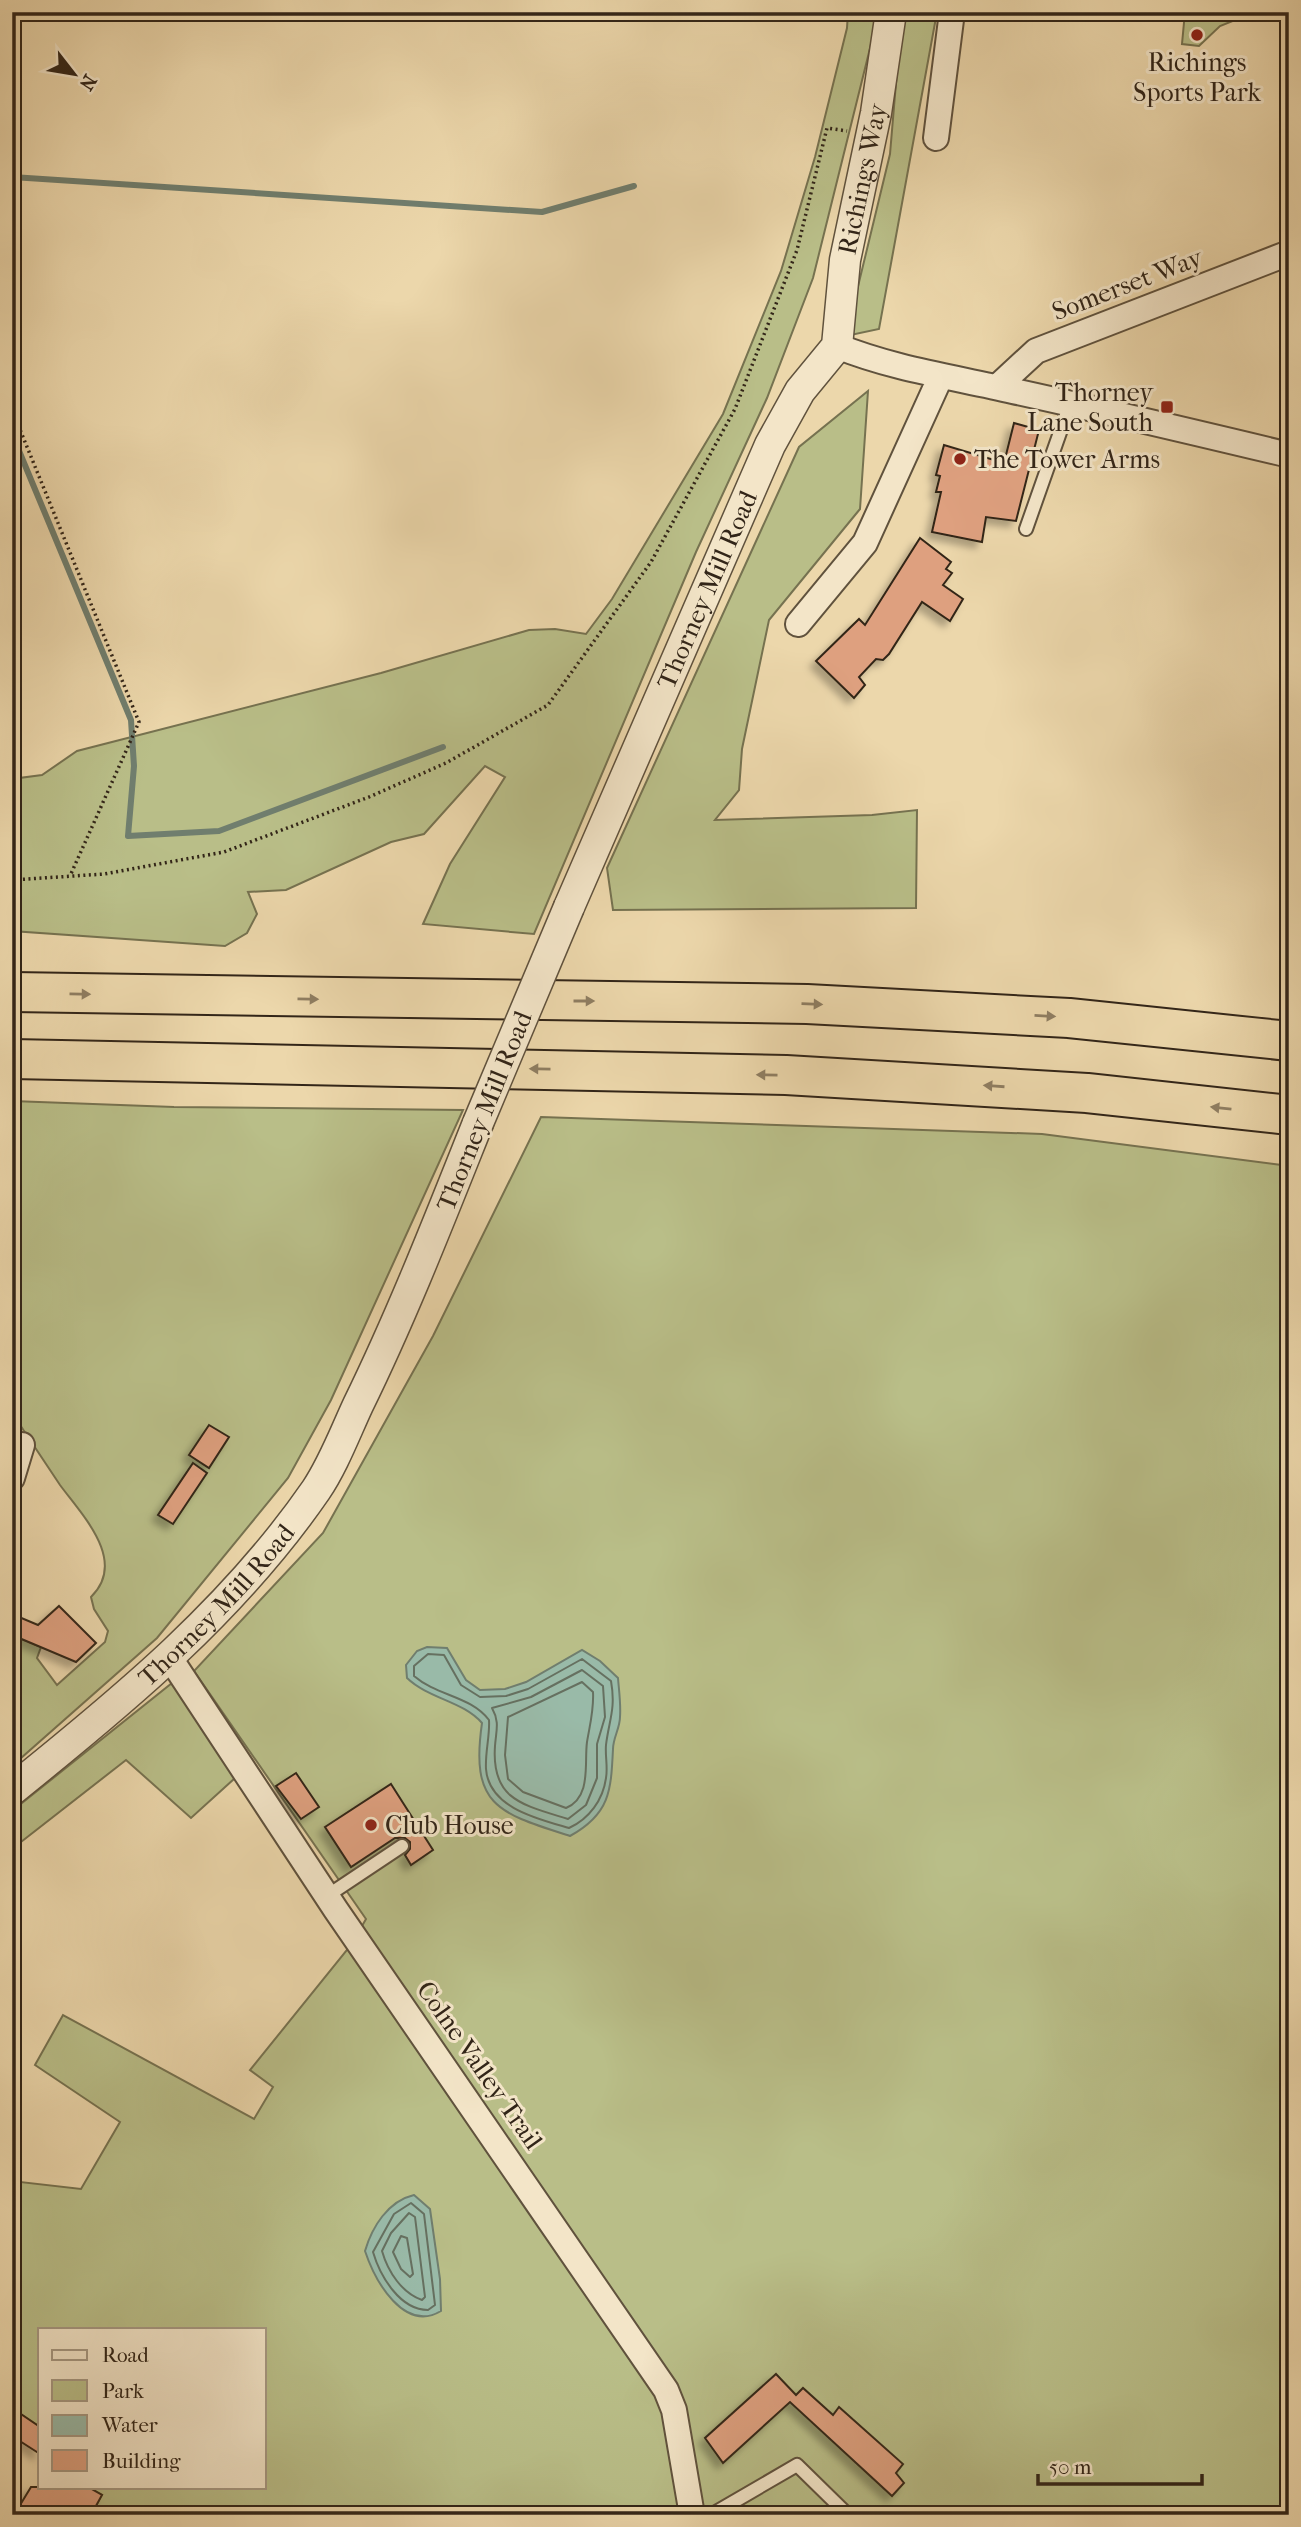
<svg xmlns="http://www.w3.org/2000/svg" width="1301" height="2527" font-family="'IM FELL French Canon',serif">
  <style>
    .green { fill: #b9be88; stroke: #767250; stroke-width: 2 }
    .water { fill: #99baa8; stroke: #707e6e; stroke-width: 2 }
    .lines { fill: none; stroke-linecap: round; stroke-linejoin: round }
    .shore { stroke: #667060; stroke-width: 2 }
    .stream { stroke: #707e6e; stroke-width: 6 }
    .building { fill: #dea07f; stroke: #322518; stroke-width: 2; filter: url(#shadow) }
    .service-casing { stroke: #60523d; stroke-width: 16 }
    .minor-casing { stroke: #60523d; stroke-width: 28 }
    .tertiary-casing { stroke: #60523d; stroke-width: 33 }
    .motorway-casing { stroke: #322518; stroke-width: 42 }
    .path { stroke: #322518; stroke-width: 3.5; stroke-dasharray: 2 3.5; stroke-linecap: butt }
    .service { stroke: #f3e5c8; stroke-width: 12 }
    .minor { stroke: #f3e5c8; stroke-width: 24 }
    .tertiary { stroke: #f3e5c8; stroke-width: 30 }
    .motorway { stroke: #ecd7ab; stroke-width: 38 }
    .tertiary-bridge-casing { stroke: #60523d; stroke-width: 33; stroke-linecap: butt }
    .tertiary-bridge { stroke: #f3e5c8; stroke-width: 30 }
    .oneway { fill: #8f7e62 }
    .poi-dot { fill: #8f2418; stroke: #f3e5c8; stroke-width: 2.5 }
    .labels { text-anchor: middle; stroke-width: 6; stroke-linejoin: round; paint-order: stroke }
    .poi-label { font-size: 26px; fill: #322518; stroke: #f3e5c8; text-anchor: start }
    .street-label { font-size: 26px; fill: #322518; stroke: #f3e5c8 }
  </style>
  <defs>
    <filter id="shadow"><feDropShadow dx="-6" dy="6" stdDeviation="3.5" flood-color="#0004"/></filter>
  </defs>
  <rect width="100%" height="100%" fill="#ecd7ab"/>
  <filter id="stains"><feTurbulence type="fractalNoise" baseFrequency=".00286" numOctaves="4"/><feColorMatrix values="0 0 0 0 .2 0 0 0 0 .09 0 0 0 0 .02 0 0 0 .5 -.17"/></filter>
  <radialGradient id="worn" r=".72"><stop offset=".6" stop-color="#630" stop-opacity="0"/><stop offset="1" stop-color="#630" stop-opacity=".3"/></radialGradient>
  <path class="green" d="M848 12H879L813 278 767 398 696 552 534 934 423 924 450 864 505 777 485 766 424 834 391 842 286 890 248 892 257 914 247 933 225 946 12 931V779L42 775 77 751 381 673 529 630 555 629 586 634 612 599 723 414 781 271 815 157 847 28Z
    M902 12H937L879 329 846 336 890 154Z
    M1185 12H1255L1220 26 1199 46 1182 44Z
    M868 391 860 509 769 620 742 749 739 790 715 820 872 815 917 810 916 908 613 910 607 868 799 447Z
    M12 1101 174 1107 463 1110 331 1400 288 1478 157 1638 12 1766V1635L41 1647 37 1658 57 1685 105 1642 108 1631 94 1609 91 1597C128 1561 82 1515 60 1485 46 1464 32 1443 18 1422L12 1437Z
    M541 1117 1042 1134 1289 1166V2515H91L102 2495 88 2487H264V2329H40V2427L12 2408V2181L81 2189 120 2122 35 2065 63 2015 254 2119 273 2087 250 2070 351 1945 366 1919 194 1671 323 1533 433 1336Z
    M172 1683 235 1778 191 1818 126 1760 12 1849V1811Z"/>
  <path class="water" d="M427 1647 447 1648 466 1680 480 1690 505 1689 526 1682 582 1650 600 1661 618 1678C619 1691 621 1704 620 1717 620 1728 613 1738 613 1749 611 1791 610 1814 570 1836 498 1813 470 1806 482 1723 463 1701 429 1699 407 1678L406 1665 417 1651Z
    M414 2195 430 2209 440 2279 441 2311C404 2333 375 2281 365 2251 372 2227 388 2201 414 2195Z"/>
  <g class="lines">
    <path class="shore" d="M428 1654 444 1655 461 1685 480 1697 506 1696 528 1689 582 1659 611 1681C616 1709 609 1720 606 1745 605 1756 608 1767 606 1778 603 1800 589 1819 569 1828 538 1819 489 1808 486 1769 485 1752 490 1736 489 1720 471 1696 437 1696 414 1676V1666Z
      M582 1670 603 1686 605 1717 597 1744V1778L586 1805 568 1819C523 1805 491 1800 495 1746 496 1731 500 1722 492 1708L531 1697Z
      M582 1682 593 1692C594 1710 590 1724 587 1742 584 1763 592 1797 566 1808L523 1792 508 1779 505 1755 508 1717Z
      M411 2203 424 2214 435 2305 428 2310C400 2310 380 2276 373 2252L394 2214Z
      M409 2213 415 2217 425 2297 422 2300C402 2293 388 2272 382 2251L391 2233Z
      M401 2236 407 2238 413 2274 410 2277 401 2269 393 2252Z"/>
    <path class="stream" d="M12 177 542 212 634 186
      M12 434 131 720 134 766 128 836 219 831 443 747"/>
  </g>
  <path class="building" d="M1014 423 1039 430 1016 521 986 517 982 542 932 532 941 492H936L940 476 936 475 944 445 1004 463Z
    M920 538 951 562 946 569 952 573 943 585 963 599 950 621 922 602 889 654 883 660 876 659 859 677 865 685 854 698 816 661 859 619 865 625Z
    M209 1425 229 1437 209 1468 189 1455Z
    M193 1463 207 1473 173 1524 158 1515Z
    M59 1606 96 1643 76 1662 12 1635V1614L38 1625Z
    M296 1773 319 1807 301 1819 276 1786Z
    M391 1784 433 1850 411 1865 405 1855 410 1849V1842L405 1838H395L351 1867 325 1827Z
    M776 2374 796 2395 803 2388 833 2415 839 2407 903 2464 896 2473 904 2483 892 2496 790 2402 723 2463 705 2438Z
    M12 2408 40 2427V2454L12 2436Z
    M31 2487H88L102 2495 91 2515H14Z"/>
  <g class="lines">
    <defs>
      <path id="service" d="M1026 529 1070 404
        M327 1896 402 1846
        M711 2515 797 2465 848 2515"/>
      <path id="minor" d="M936 138 952 12
        M837 346C894 369 953 377 1013 391 1105 411 1197 433 1289 455
        M997 387 1036 351 1289 253
        M798 624 865 543 940 378
        M12 1478 22 1445
        M170 1658 336 1910 666 2390 674 2410 692 2515"/>
      <g id="tertiary">
        <path id="s1" d="M569 907 770 445 800 391 837 346 845 260 876 113 891 12"/>
        <path id="s2" d="M12 1790C124 1700 234 1609 316 1490 333 1465 345 1433 358 1405 403 1313 440 1218 478 1123"/>
      </g>
      <path id="motorway" d="M12 992 807 1004 1069 1018 1289 1041
        M12 1059 786 1075 1087 1093 1289 1115"/>
    </defs>
    <use href="#service" class="service-casing"/>
    <use href="#minor" class="minor-casing"/>
    <use href="#tertiary" class="tertiary-casing"/>
    <use href="#motorway" class="motorway-casing"/>
    <path class="path" d="M12 410 139 722 70 876
      M12 880 104 874 224 852 369 797 446 763 548 705 651 562 735 409 797 250 827 128 847 131"/>
    <use href="#service" class="service"/>
    <use href="#minor" class="minor"/>
    <use href="#tertiary" class="tertiary"/>
    <use href="#motorway" class="motorway"/>
    <defs>
      <path id="tertiary-bridge" d="M478 1123 569 907"/>
    </defs>
    <use href="#tertiary-bridge" class="tertiary-bridge-casing"/>
    <use href="#tertiary-bridge" class="tertiary-bridge"/>
  </g>
  <defs><path id="oneway-solid" d="M-6-.8H1V-3.2L6.5 0L1 3.2V.8H-6Z" transform="scale(1.75)"/></defs>
  <g class="oneway">
    <use href="#oneway-solid" transform="translate(80 994) rotate(1)"/>
    <use href="#oneway-solid" transform="translate(308 999) rotate(1)"/>
    <use href="#oneway-solid" transform="translate(584 1001)"/>
    <use href="#oneway-solid" transform="translate(812 1004) rotate(2)"/>
    <use href="#oneway-solid" transform="translate(1045 1016) rotate(3)"/>
    <use href="#oneway-solid" transform="translate(540 1069) rotate(-179)"/>
    <use href="#oneway-solid" transform="translate(767 1075) rotate(-179)"/>
    <use href="#oneway-solid" transform="translate(994 1086) rotate(-176)"/>
    <use href="#oneway-solid" transform="translate(1221 1108) rotate(-174)"/>
  </g>
  <g class="poi-dot">
    <circle cx="1197" cy="35" r="7"/>
    <rect x="1160" y="400" width="14" height="14" rx="3.5"/>
    <circle cx="960" cy="459" r="7"/>
    <circle cx="371" cy="1825" r="7"/>
  </g>
  <g class="labels">
    <g class="poi-label">
      <text x="1197" y="71" text-anchor="middle">Richings<tspan x="1197" dy="30">Sports Park</tspan></text>
      <text x="1153" y="401" text-anchor="end">Thorney<tspan x="1153" dy="30">Lane South</tspan></text>
      <text x="974" y="468">The Tower Arms</text>
      <text x="385" y="1834">Club House</text>
    </g>
    <g class="street-label">
      <text dy="9" stroke="none"><textPath href="#s1" startOffset="793">Richings Way</textPath></text>
      <text transform="translate(1127 284) rotate(-21)" y="9">Somerset Way</text>
      <text dy="9" stroke="none"><textPath href="#s1" startOffset="346">Thorney Mill Road</textPath></text>
      <text transform="translate(484 1111) rotate(-68)" y="9">Thorney Mill Road</text>
      <text dy="9" stroke="none"><textPath href="#s2" startOffset="276">Thorney Mill Road</textPath></text>
      <text transform="translate(480 2065) rotate(55)" y="9">Colne Valley Trail</text>
    </g>
  </g>
  <rect width="1301" height="2527" fill="none" stroke="#ecd7ab" stroke-width="42"/>
  <rect x="14" y="14" width="1273" height="2499" fill="none" stroke="#322518" stroke-width="3.5"/>
  <rect x="21" y="21" width="1259" height="2485" fill="none" stroke="#322518" stroke-width="2"/>
  <rect x="38" y="2328" width="228" height="161" fill="#f3e5c8" stroke="#a69882" stroke-width="2"/>
  <rect x="52" y="2350" width="35" height="10" fill="#f3e5c8" stroke="#a69882" stroke-width="2"/>
  <text x="102" y="2362" font-size="21" fill="#322518">Road</text>
  <rect x="52" y="2380" width="35" height="21" fill="#b9be88" stroke="#a69882" stroke-width="2"/>
  <text x="102" y="2398" font-size="21" fill="#322518">Park</text>
  <rect x="52" y="2415" width="35" height="21" fill="#99baa8" stroke="#a69882" stroke-width="2"/>
  <text x="102" y="2432" font-size="21" fill="#322518">Water</text>
  <rect x="52" y="2450" width="35" height="21" fill="#dea07f" stroke="#a69882" stroke-width="2"/>
  <text x="102" y="2468" font-size="21" fill="#322518">Building</text>
  <g transform="translate(74 74) rotate(121)" stroke="#f3e5c8" stroke-width="5" paint-order="stroke">
  <path d="M0-5L12 26L0 18L-12 26Z" fill="#322518"/>
  <text y="-10" font-size="19" font-weight="bold" text-anchor="middle" fill="#322518">N</text>
  </g>
  <path d="M1038 2474v10h164v-10" fill="none" stroke="#322518" stroke-width="3.5"/>
  <text x="1049" y="2474" font-size="21" fill="#322518" stroke="#f3e5c8" stroke-width="5" paint-order="stroke">50 m</text>
  <rect width="100%" height="100%" filter="url(#stains)"/>
  <rect width="100%" height="100%" fill="url(#worn)"/>
</svg>
